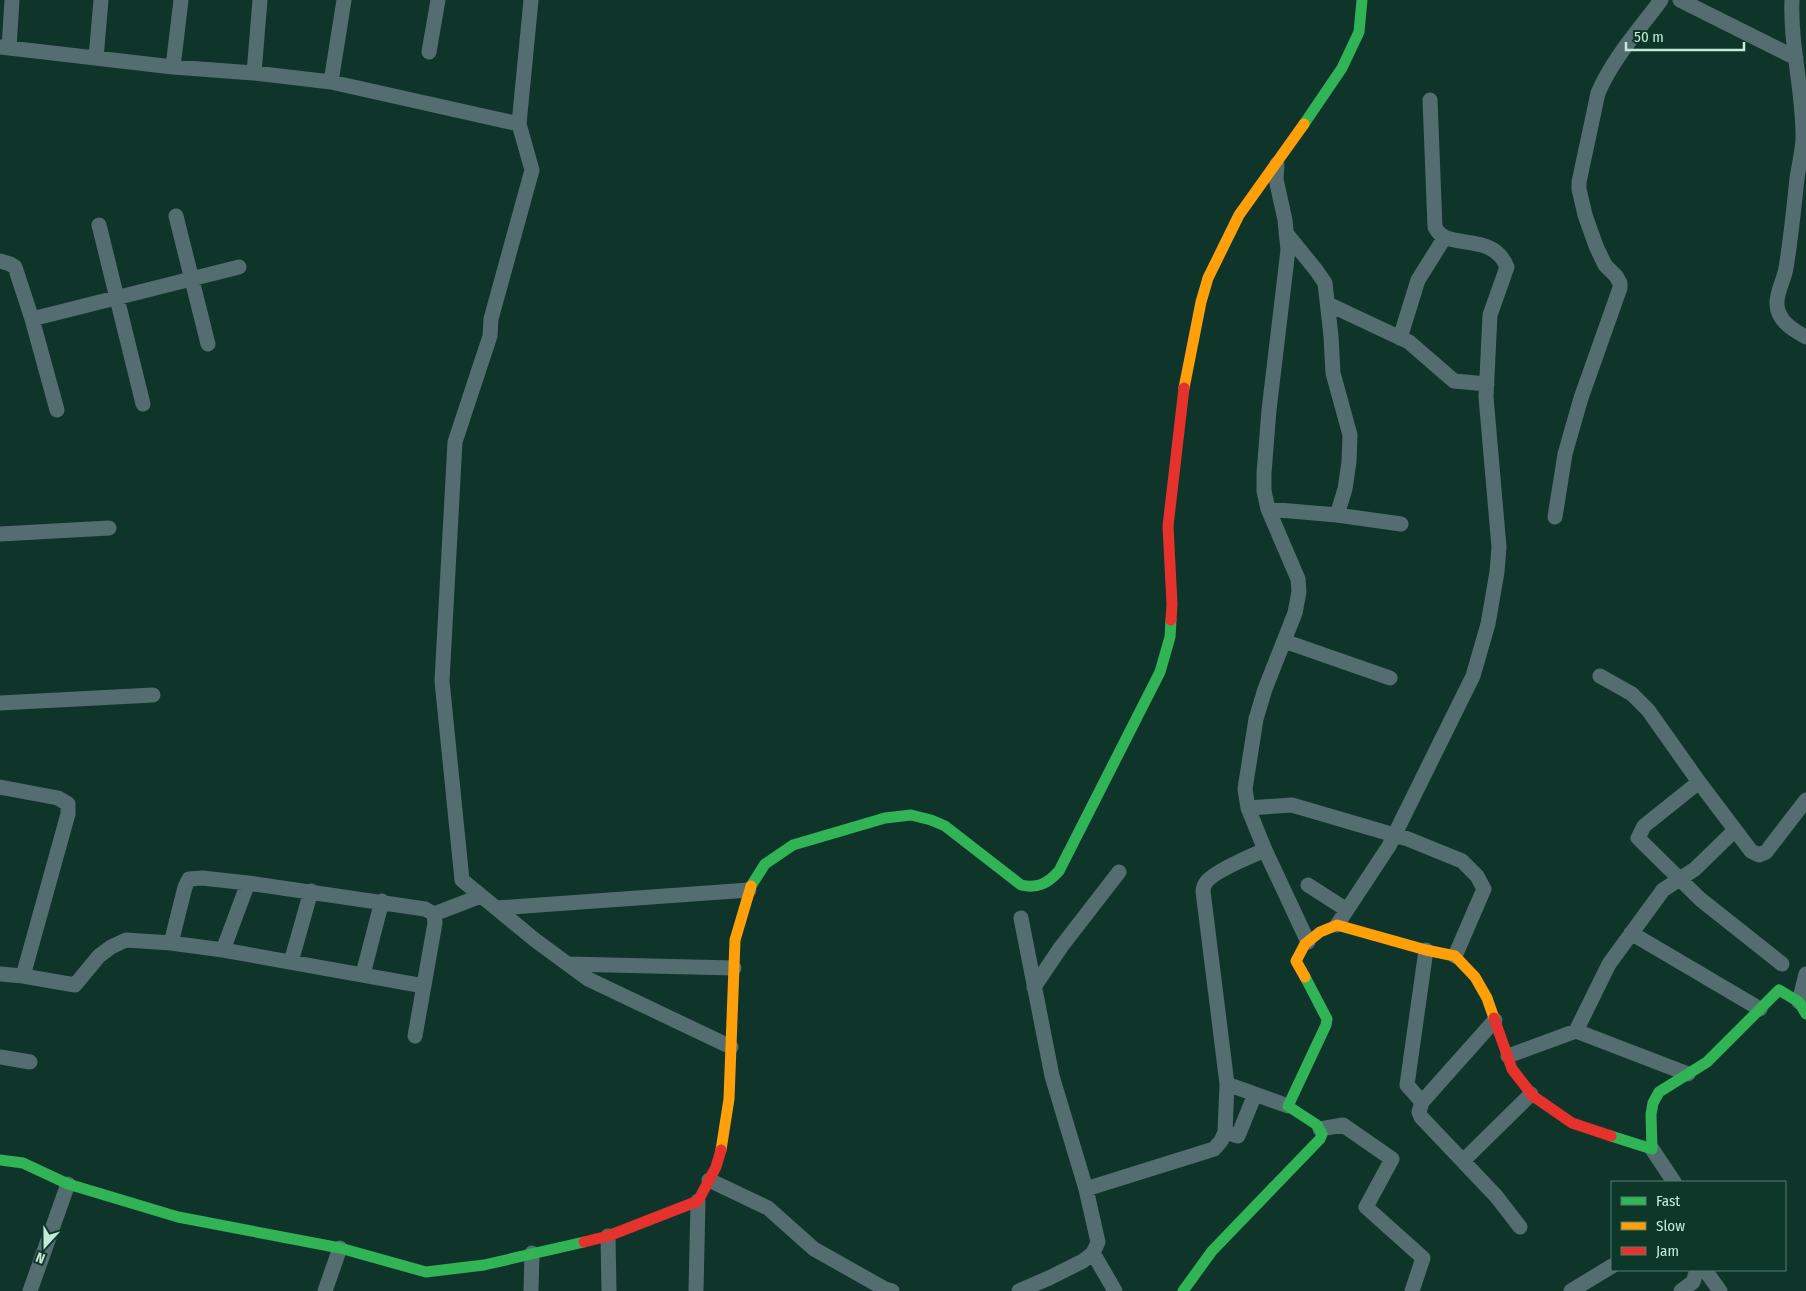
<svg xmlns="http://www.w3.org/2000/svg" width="1806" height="1291" font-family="'Fira Sans Condensed',sans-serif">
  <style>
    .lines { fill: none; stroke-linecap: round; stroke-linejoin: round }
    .street { stroke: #546d70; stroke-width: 15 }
    .fast { stroke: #30b455; stroke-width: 11 }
    .slow { stroke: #ff9f0a; stroke-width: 11 }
    .jam { stroke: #e5322d; stroke-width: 11 }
  </style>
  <rect width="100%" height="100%" fill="#0f352a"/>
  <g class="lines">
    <path class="street" d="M1680 0 1796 58
      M1792 0C1790 47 1804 93 1803 140 1802 153 1799 165 1797 178 1794 208 1791 238 1786 268 1784 281 1776 292 1777 305 1778 321 1793 330 1806 337
      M0 47 173 67 254 73 331 82 344 0
      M9 48 12 0
      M429 52 438 0
      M96 58 101 0
      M173 67 181 0
      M254 73 260 0
      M331 82 519 124 531 0
      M519 124 532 170 491 319 490 336 455 442 442 681 462 880 535 940 588 979 731 1047
      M1277 164 1276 179 1285 220 1288 250 1269 410 1264 473V491L1268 509 1298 579 1299 592 1295 613 1265 689 1256 719 1245 789 1248 808 1265 850 1308 942
      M176 216 208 344
      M99 225 143 404
      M1286 233 1316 270 1325 283 1331 336 1333 373 1350 435 1349 462 1345 489 1337 515
      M0 261 10 264 15 267 32 319 57 410
      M1328 304 1409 342 1454 381 1487 384
      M32 319 239 267
      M1400 338 1418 280 1445 237
      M1268 509 1337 515 1401 524
      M1555 517 1565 454 1581 398 1620 288V283L1616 276 1605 265 1596 246 1585 215 1579 189V182L1598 93C1613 58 1639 30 1661 0
      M0 534 109 528
      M1284 641 1390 678
      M1600 676 1632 694 1648 710 1699 782 1751 851 1759 855 1766 852 1806 800
      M0 703 153 695
      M1699 782 1644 826 1638 838 1700 899 1782 964
      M0 787 58 798 68 804V814L23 976 0 974
      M1248 808 1292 805 1408 839 1462 861 1477 876 1484 889 1455 956
      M1308 885 1347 910
      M496 908 749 890
      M434 914 481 896
      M1337 925 1389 846 1473 676 1488 624 1497 572 1499 547 1486 397 1490 315 1507 267C1492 230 1446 252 1435 227L1430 100
      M1631 933 1760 1009
      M171 943 185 887 189 879 202 878 248 883 425 909 434 914 435 923 415 1036
      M223 950 248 883
      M291 962 311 891
      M568 964 734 968
      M363 974 382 901
      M23 976 75 985 99 956 111 947 126 940 171 943 223 950 424 986
      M1034 987 1061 947 1119 872
      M1799 1002 1806 974
      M1495 1020 1422 1102 1419 1112 1421 1117 1496 1196 1520 1227
      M1576 1031 1609 964 1663 890 1695 869 1735 830
      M1508 1056 1576 1031 1688 1074
      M0 1057 30 1062
      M1227 1084 1288 1106
      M1422 1102 1407 1085 1426 950
      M1320 1129 1343 1125 1392 1159 1366 1207 1423 1258 1412 1291
      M1225 1132 1238 1136 1255 1094
      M1652 1149 1674 1182
      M1463 1161 1531 1094
      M709 1180 768 1208 814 1249 885 1289 892 1291
      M1086 1189 1214 1149 1221 1141 1225 1132 1227 1084 1203 891C1203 891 1204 884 1205 884 1210 873 1253 855 1265 850
      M608 1236 609 1291
      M1093 1253 1115 1291
      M1705 1270 1720 1291
      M30 1291 68 1184
      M325 1291 340 1248
      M531 1291 532 1253
      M696 1291 698 1201
      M1019 1291 1049 1278 1083 1261 1093 1253 1098 1242 1086 1189 1052 1076 1021 918
      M1571 1291 1612 1266
      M1681 1291 1693 1282 1697 1270"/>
    <path class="fast" d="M1304 124 1342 68 1359 32 1362 0
      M751 886 765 864 793 845 885 818 911 815 931 820 945 826 1021 885C1038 889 1048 883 1059 871L1160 672 1170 637 1171 620
      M1611 1136 1652 1149 1651 1114 1653 1103 1659 1092 1707 1062 1779 990 1799 1002 1806 1014
      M0 1160 23 1163 68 1184 178 1217 340 1248 426 1272 484 1265 584 1242
      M1183 1291 1212 1251 1320 1139 1322 1134 1317 1125 1288 1106 1326 1025 1327 1019 1305 977"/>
    <path class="slow" d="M1184 388 1201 302 1208 278 1239 215 1304 124
      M1305 977 1296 961 1305 944 1320 932 1337 925 1426 950 1455 956 1475 977 1487 998 1494 1018
      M721 1150 729 1099 735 940 751 886"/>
    <path class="jam" d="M1171 620 1172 604 1168 526 1184 388
      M1494 1018 1512 1069 1533 1096 1572 1123 1611 1136
      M584 1242 608 1236 698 1201 716 1167 721 1150"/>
  </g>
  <rect x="1611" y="1181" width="175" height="90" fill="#0d3729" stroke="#577f70"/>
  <rect x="1621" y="1197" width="25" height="8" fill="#30b455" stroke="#577f70"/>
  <text x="1656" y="1206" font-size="15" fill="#c5eada">Fast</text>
  <rect x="1621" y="1222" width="25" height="8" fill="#ff9f0a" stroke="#577f70"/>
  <text x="1656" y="1231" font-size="15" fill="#c5eada">Slow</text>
  <rect x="1621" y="1247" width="25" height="8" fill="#e5322d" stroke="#577f70"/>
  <text x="1656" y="1256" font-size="15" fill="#c5eada">Jam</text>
  <g transform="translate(45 1246) rotate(201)" stroke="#0d3729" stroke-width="4" paint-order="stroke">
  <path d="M0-4L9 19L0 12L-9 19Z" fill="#c5eada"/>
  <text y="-8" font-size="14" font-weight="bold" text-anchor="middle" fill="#c5eada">N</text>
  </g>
  <path d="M1626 42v8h118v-8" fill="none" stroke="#c5eada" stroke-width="2.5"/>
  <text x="1634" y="42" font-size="15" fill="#c5eada" stroke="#0d3729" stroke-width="4" paint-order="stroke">50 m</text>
</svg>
